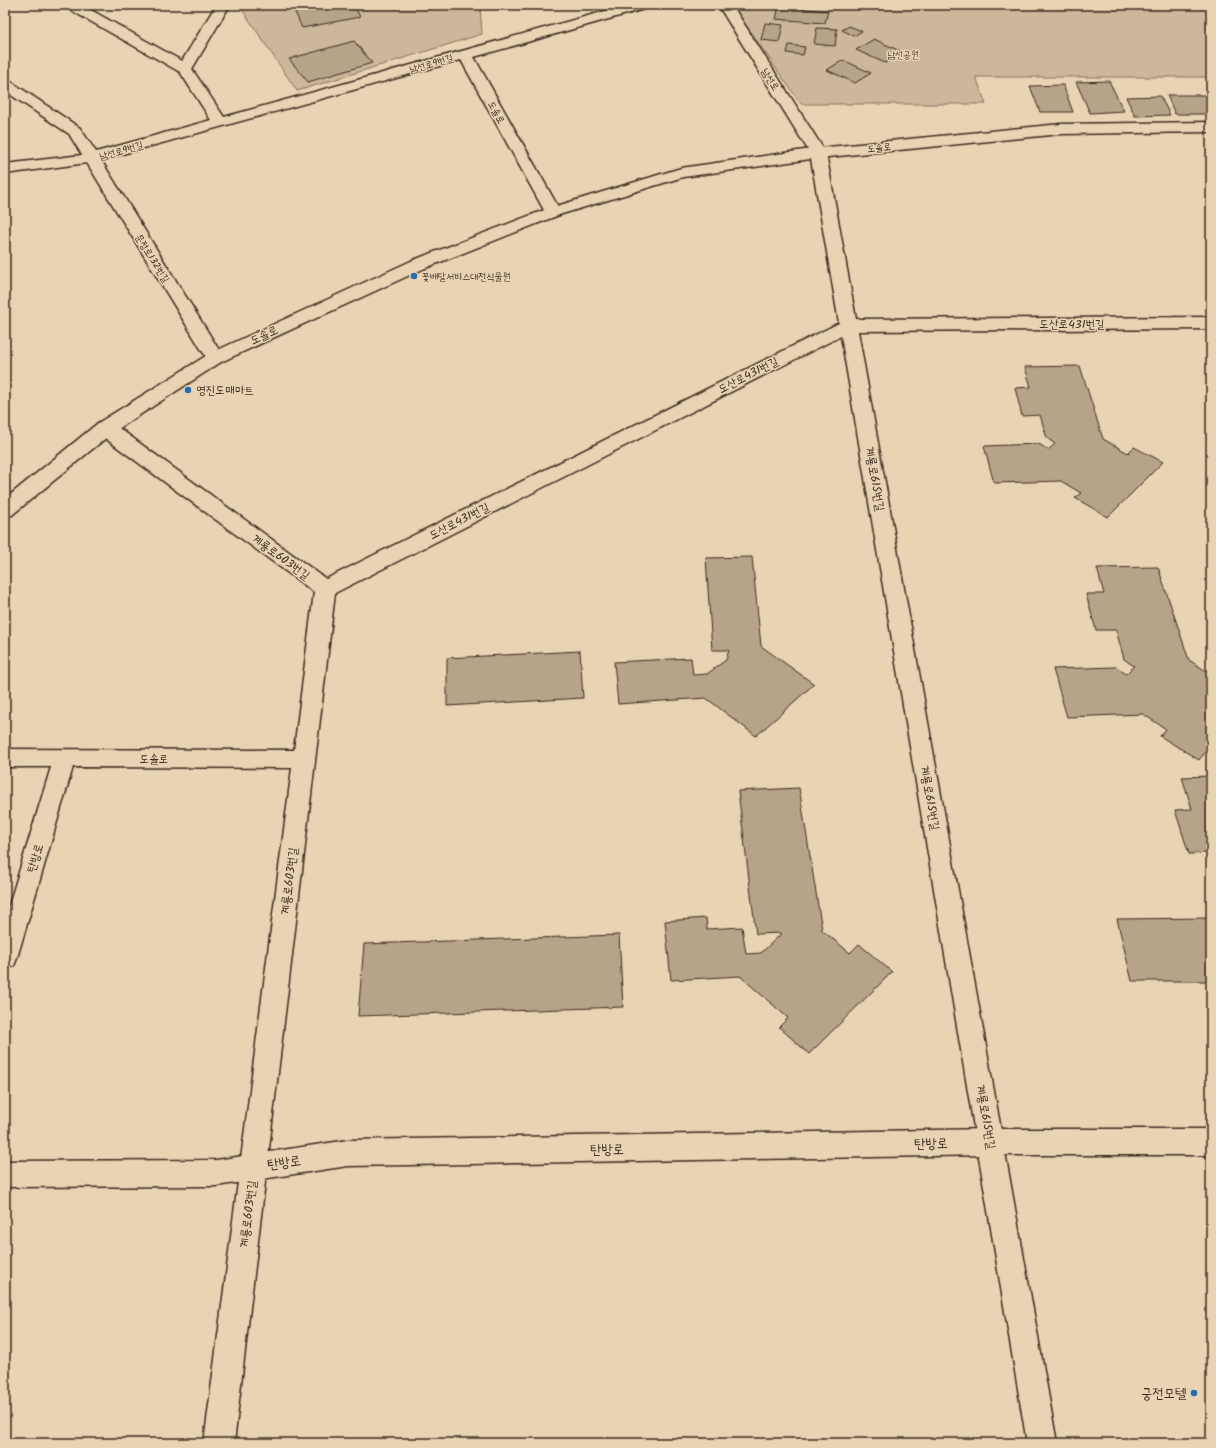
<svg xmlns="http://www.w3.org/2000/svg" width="1216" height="1448" font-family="Kalam,'Poor Story',sans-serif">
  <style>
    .green { fill: #ccb79a; stroke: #84705c }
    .building { fill: #b7a488; stroke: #3b2a1e }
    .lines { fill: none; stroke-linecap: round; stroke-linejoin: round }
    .street-casing { stroke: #3b2a1e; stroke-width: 3 }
    .secondary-casing { stroke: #3b2a1e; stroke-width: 3 }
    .street { fill: #e8d3b2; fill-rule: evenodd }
    .secondary { fill: #e8d3b2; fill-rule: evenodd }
    .poi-dot { fill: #1f6fb2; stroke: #e8d3b2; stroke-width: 1.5 }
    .labels { text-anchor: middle; stroke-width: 3; stroke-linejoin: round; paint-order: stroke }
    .far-park-label { font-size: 10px; fill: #513f31; stroke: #e8d3b2 }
    .far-street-label { font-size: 10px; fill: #3b2a1e; stroke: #e8d3b2 }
    .far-poi-label { font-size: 10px; fill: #3b2a1e; stroke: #e8d3b2; text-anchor: start }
    .street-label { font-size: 12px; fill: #3b2a1e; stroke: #e8d3b2 }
    .poi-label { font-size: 12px; fill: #3b2a1e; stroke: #e8d3b2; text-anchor: start }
    .near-street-label { font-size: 14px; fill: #3b2a1e; stroke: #e8d3b2 }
    .near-poi-label { font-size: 14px; fill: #3b2a1e; stroke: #e8d3b2; text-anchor: end }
  </style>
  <rect width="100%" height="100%" fill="#e8d3b2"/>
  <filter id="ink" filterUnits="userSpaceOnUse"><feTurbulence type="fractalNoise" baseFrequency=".025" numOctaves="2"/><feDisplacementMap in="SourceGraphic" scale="8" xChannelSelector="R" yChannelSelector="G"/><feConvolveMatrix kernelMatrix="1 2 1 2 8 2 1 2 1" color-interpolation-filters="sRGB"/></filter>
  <g filter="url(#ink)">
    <path class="green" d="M243 5H480L482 34 297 91 241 8Z
      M732 5H1211V77H976L986 104H801Z"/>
    <path class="building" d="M336 5H354L360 17 302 28 295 12Z
      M779 6 828 11 825 23 776 19Z
      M765 23 783 25 779 42 761 40Z
      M849 26 862 31 854 36 842 30Z
      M817 28 837 29 835 46 814 44Z
      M874 39 902 52 885 63 856 50Z
      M354 41 372 63 308 82 289 59Z
      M789 45 805 47 803 55 787 53Z
      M843 60 871 73 855 83 827 70Z
      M1109 81 1124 111 1090 113 1076 82Z
      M1063 85 1073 112H1040L1030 86Z
      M1167 95H1206L1211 106V114H1175Z
      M1160 96 1170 115 1135 116 1126 97Z
      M1080 366 1103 439 1128 453 1134 447 1163 462 1108 517 1075 498 1081 493 1061 481 994 483 984 446 1039 444 1048 450 1055 444 1047 438 1040 415 1022 416 1015 388 1031 387 1025 367Z
      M752 557 761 646 814 684 756 736 706 698 618 704 614 662 691 658 693 675 707 674 726 660 729 650H712L706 558Z
      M1158 567 1189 660 1211 674V745L1199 760 1160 736 1166 729 1143 714 1067 717 1053 669 1116 667 1126 674 1134 666 1124 659 1116 630H1096L1086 594H1104L1097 568Z
      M580 651 583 698 447 706V658Z
      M1211 776V856L1210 853 1189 854 1175 810 1192 809 1182 777Z
      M799 788 822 930 850 953 859 944 892 972 809 1054 779 1027 788 1018 740 976 671 980 665 921 706 918 707 929 742 927 746 954 761 953 782 933 756 934 738 791Z
      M1211 918V981H1132L1117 919Z
      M619 935 623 1007 358 1016 364 944Z"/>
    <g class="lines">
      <defs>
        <path id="street" d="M65 5H82L182 61 216 5H230L192 69 224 117 627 5H650L648 8 474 57 561 212 559 215 553 217 547 215 545 212 461 60 101 160 224 358 221 362 215 364 209 362 87 163 5 174V164L82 155 69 134 5 91V80L10 81 80 128 96 152 211 120 180 72 67 8Z
          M718 5H732L826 153 856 319 1211 317V329L858 331 1057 1443H1027L841 336 335 593 234 1443H204L292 768 73 767 17 958 14 966 5 969V918L51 767H5V749L294 750 314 592 98 433 96 428 98 423 105 422 112 423 326 579 839 323 810 153Z"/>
        <path id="secondary" d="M1211 122V132L1061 134 818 158 683 177 559 215 423 269 221 362 112 433 12 515 5 517V499L98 423 209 354 411 261 547 209 681 168 818 148 1061 124Z
          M990 1129H1211V1155H990L348 1166 216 1186 5 1187V1161L216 1160 348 1140Z"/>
      </defs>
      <use href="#street" class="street-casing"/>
      <use href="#secondary" class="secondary-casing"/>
      <use href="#street" class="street"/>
      <use href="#secondary" class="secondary"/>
    </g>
  </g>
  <g class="poi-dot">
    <circle cx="414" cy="276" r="4"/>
    <circle cx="188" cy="390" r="4"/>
    <circle cx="1194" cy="1393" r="4"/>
  </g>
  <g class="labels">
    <g class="far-park-label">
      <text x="903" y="58">남선공원</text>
    </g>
    <g class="far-street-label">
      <text transform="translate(431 63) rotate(-16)" y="4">남선로9번길</text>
      <text transform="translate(771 79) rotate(58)" y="4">남선로</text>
      <text transform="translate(497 112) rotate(61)" y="4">도솔로</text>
      <text transform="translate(879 147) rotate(-6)" y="4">도솔로</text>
      <text transform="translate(121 150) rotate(-16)" y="4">남선로9번길</text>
      <text transform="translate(153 258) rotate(58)" y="4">문정로132번길</text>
    </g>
    <g class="far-poi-label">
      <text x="422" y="280">꽃배달서비스대전식물원</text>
    </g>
    <g class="street-label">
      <text x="1072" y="328">도산로431번길</text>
      <text transform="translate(264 335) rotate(-25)" y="4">도솔로</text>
      <text transform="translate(748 375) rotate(-27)" y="4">도산로431번길</text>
      <text transform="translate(875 479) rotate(80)" y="4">계룡로615번길</text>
      <text transform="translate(459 521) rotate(-27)" y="4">도산로431번길</text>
      <text transform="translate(281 557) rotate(36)" y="4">계룡로603번길</text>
      <text x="154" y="763">도솔로</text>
      <text transform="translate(930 798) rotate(80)" y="4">계룡로615번길</text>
      <text transform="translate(35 858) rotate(-73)" y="4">탄방로</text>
      <text transform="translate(289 881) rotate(-83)" y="4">계룡로603번길</text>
      <text transform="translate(986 1117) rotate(80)" y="4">계룡로615번길</text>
      <text transform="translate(248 1214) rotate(-83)" y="4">계룡로603번길</text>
    </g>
    <g class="poi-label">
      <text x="196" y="394">영진도매마트</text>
    </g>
    <g class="near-street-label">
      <text transform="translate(931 1143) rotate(-1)" y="5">탄방로</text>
      <text transform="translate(607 1149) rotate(-1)" y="5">탄방로</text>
      <text transform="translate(284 1162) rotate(-8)" y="5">탄방로</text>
    </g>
    <g class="near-poi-label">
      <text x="1186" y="1398">궁전모텔</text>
    </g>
  </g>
  <rect width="1216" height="1448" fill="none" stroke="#e8d3b2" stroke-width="20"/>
  <rect x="10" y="10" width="1196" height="1428" fill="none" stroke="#3b2a1e" stroke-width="1.5" filter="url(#ink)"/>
</svg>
